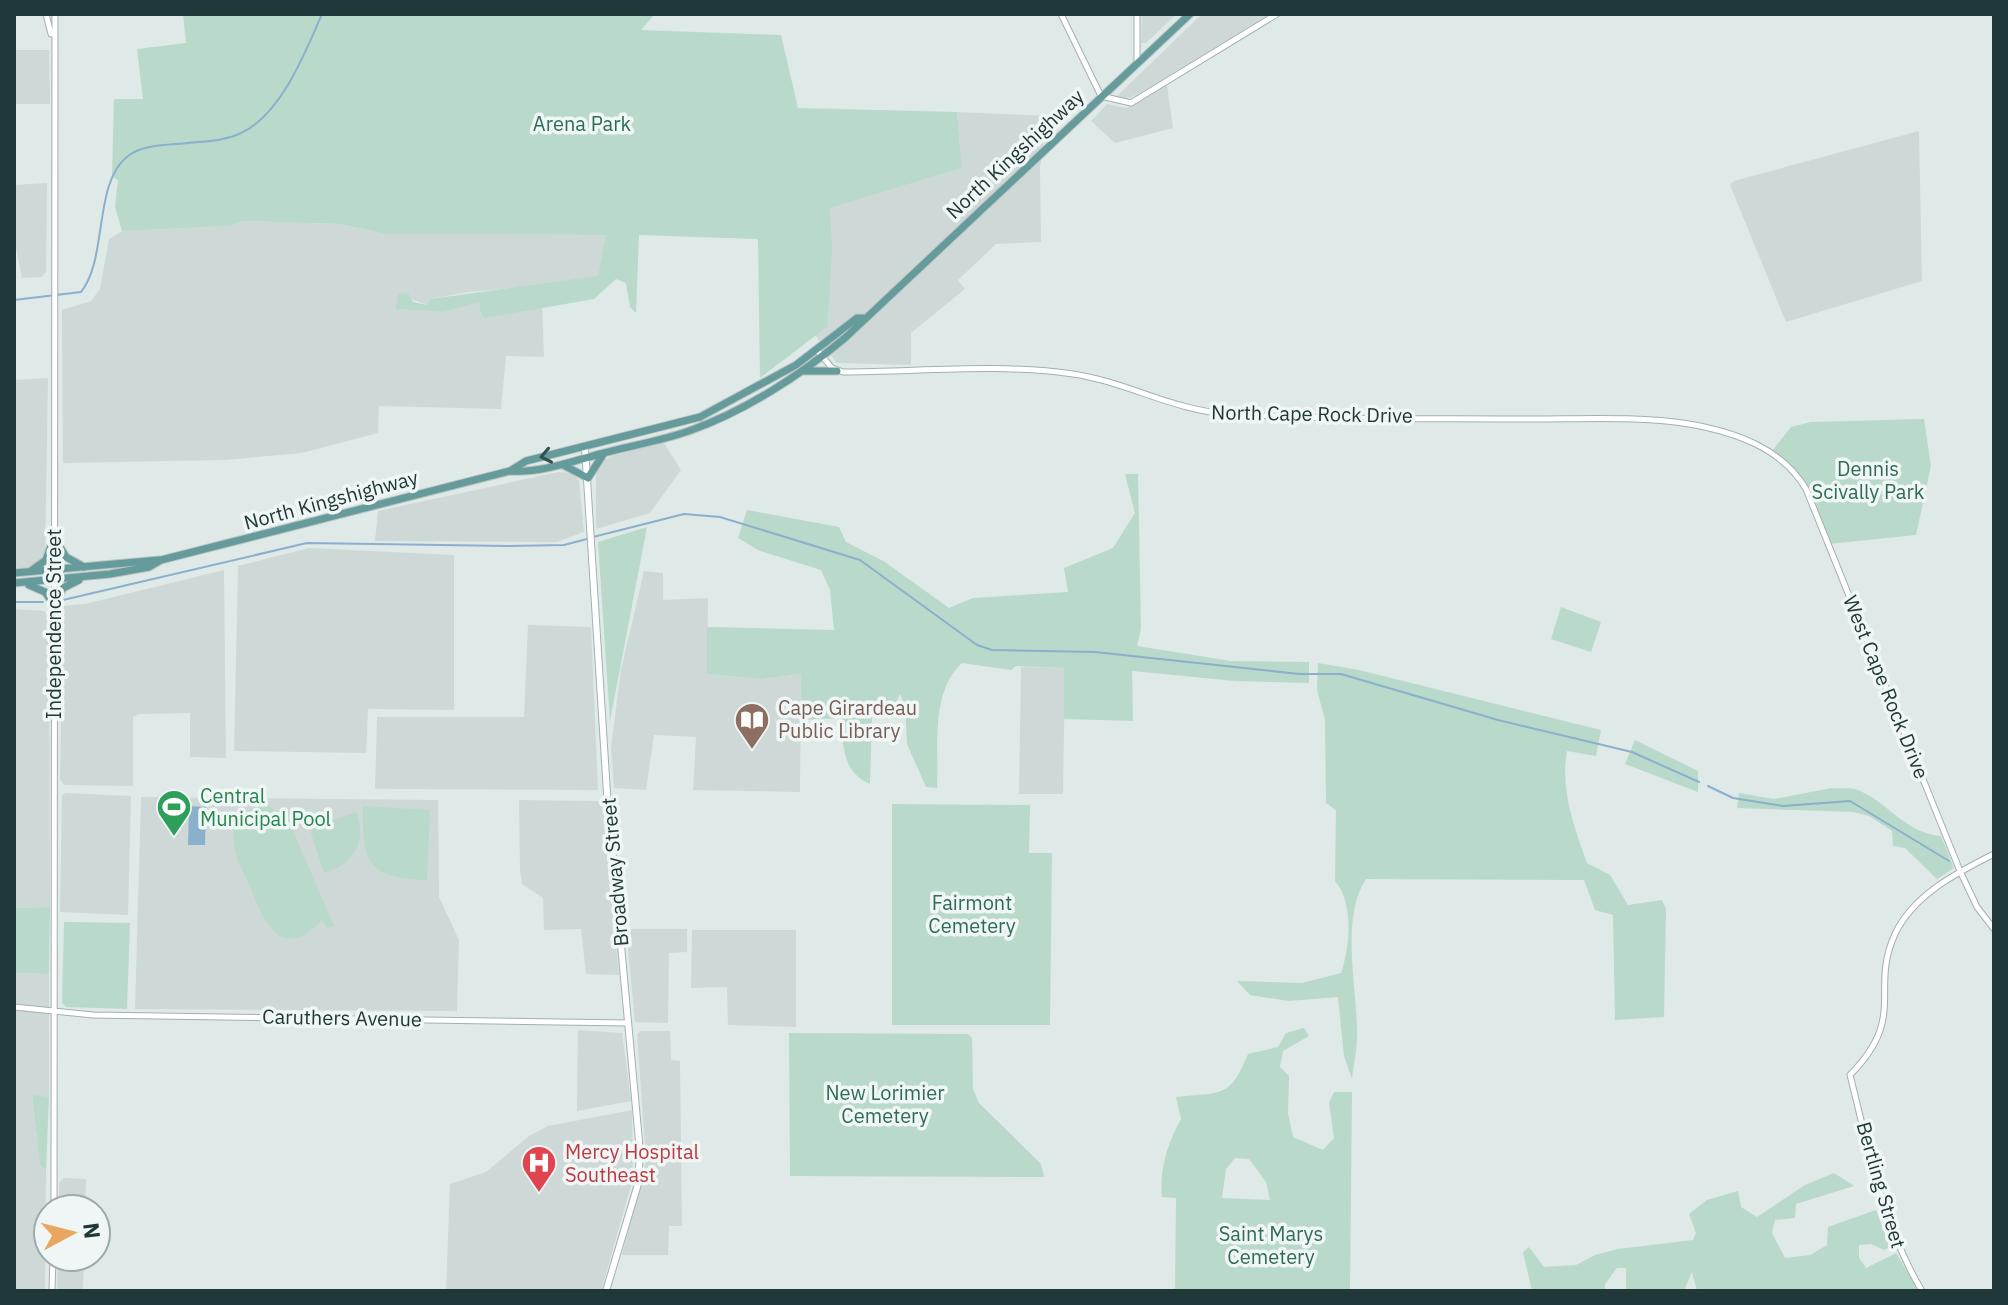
<svg xmlns="http://www.w3.org/2000/svg" width="2008" height="1305" font-family="'IBM Plex Sans',sans-serif">
  <style>
    .built { fill: #ced9d7 }
    .green { fill: #b9d9cb; fill-rule: evenodd }
    .water { fill: #8ab0cc }
    .lines { fill: none; stroke-linecap: round; stroke-linejoin: round }
    .stream { stroke: #8ab0cc; stroke-width: 2 }
    .tertiary-casing { stroke: #a2b0b0; stroke-width: 7 }
    .secondary-casing { stroke: #9fb4b2; stroke-width: 8 }
    .primary-casing { stroke: #bcc3c3; stroke-width: 9 }
    .tertiary { stroke: #fff; stroke-width: 5 }
    .secondary { stroke: #fff; stroke-width: 6 }
    .primary { stroke: #669b9c; stroke-width: 7 }
    .oneway { stroke: #325151 }
    .labels { text-anchor: middle; stroke-width: 7; stroke-linejoin: round; paint-order: stroke }
    .park-label { font-size: 20px; fill: #2e6c57; stroke: #eff6f5 }
    .street-label { font-size: 20px; fill: #213838; stroke: #eff6f5 }
    .education-label { font-size: 20px; fill: #785e54; stroke: #eff6f5; text-anchor: start }
    .leisure-label { font-size: 20px; fill: #27864d; stroke: #eff6f5; text-anchor: start }
    .health-label { font-size: 20px; fill: #be3a42; stroke: #eff6f5; text-anchor: start }
  </style>
  <rect width="100%" height="100%" fill="#dfe9e8"/>
  <path class="built" d="M1142 14H1177L1146 43H1141Z
    M1202 14H1273L1142 92 1126 100 1117 96Z
    M14 50H49L50 104H14Z
    M1167 85 1173 128 1115 143 1091 121 1107 104 1126 108Z
    M957 112 1047 116 1040 168 1041 242 996 244 958 280 965 289 911 333V365L837 363 815 335 828 325 829 313V208L962 168Z
    M1919 131 1922 281 1786 322 1730 185 1734 181Z
    M47 183 46 272 42 277 22 278 14 238V185Z
    M243 221 340 224 386 234 607 235 598 276 566 283 468 292 430 299 427 305 398 294 397 309 443 312 479 301 481 316 485 318 542 307 544 357 506 356 501 409 379 406 378 433 302 453 225 460 63 463 62 310 91 301 100 289 109 239 122 231 230 226Z
    M48 378 45 556 36 567 14 569V380Z
    M664 443 681 470 650 513 596 529V474L599 463 612 456Z
    M558 472 571 473 579 480 584 532 557 542 375 541 378 511Z
    M309 548 454 555V710L368 709 366 753 234 751 238 566Z
    M224 570 226 758 190 757V713L140 714 133 717V786L64 785 60 779 63 606 85 604Z
    M644 571 663 573V600L708 598 707 674 761 679 801 674 800 792 693 790 696 737 654 735 646 790 614 788 611 747 621 670Z
    M14 609 44 611 49 617 50 907 14 908Z
    M528 625 591 627 598 790 375 789 377 717H524Z
    M1021 667 1065 668 1063 794H1019Z
    M66 793 131 796 128 915 60 912 62 795Z
    M141 797 438 800 439 897 459 940 457 1011 135 1009Z
    M519 800 597 801 603 806 619 975 586 974 581 929 544 930 543 898 522 884 520 871Z
    M626 929H687V952L669 953 668 1023 635 1022Z
    M692 930H796V1027L728 1025 727 987 691 988Z
    M14 973 49 974V1097L32 1096 40 1164 46 1170 45 1291H14Z
    M578 1030 622 1033 631 1101 577 1111Z
    M641 1031H670L671 1060 680 1061 682 1226H669L668 1255H622L646 1160 637 1034Z
    M632 1110 633 1179 601 1291H446L450 1184 486 1172 529 1136 548 1126Z
    M64 1178 86 1179 85 1209H59V1183Z
    M58 1257H84L83 1291H57Z"/>
  <path class="green" d="M183 14H655L641 30 781 35 798 108 957 112 962 168 830 208 832 249 828 326 760 378 758 239 639 235 636 313 630 307 626 283 616 279 594 299 485 318 481 316 479 302 443 312 396 309 398 294 408 293 413 302 427 305 430 299 598 276 606 235 386 234 340 224 243 221 230 226 122 231 115 207 118 180 112 177 114 99H143L137 49 186 43Z
    M1924 419 1931 466 1916 535 1828 544 1795 470 1772 451 1791 427 1811 422Z
    M1125 474H1138L1141 629 1137 646 1231 661 1309 662V683L1235 681 1132 671 1133 721 1064 719V668L1016 666 1011 670 962 663C930 692 939 747 937 788L926 787 907 744 905 706 900 694 890 716H872L870 784C842 772 843 745 841 718L801 720V674L761 679 707 674V627L834 630 830 590 821 570 760 551 738 538 747 510 839 527 846 542 885 562 949 608 973 598 1068 592 1064 568 1113 548 1135 513Z
    M647 527 610 721 598 542Z
    M1561 607 1601 622 1591 652 1551 639Z
    M1318 663 1359 670 1601 730 1596 756 1567 751C1560 789 1574 827 1587 863L1610 875 1628 905 1662 900 1666 909 1664 1017 1615 1020 1613 915 1595 910 1584 880 1366 879C1341 916 1356 984 1357 1028 1358 1045 1354 1062 1352 1079L1344 1056 1338 997 1289 1001 1250 995 1237 981 1302 983 1341 973C1350 948 1354 902 1335 881L1336 810 1326 803 1325 720 1317 690Z
    M1635 740 1698 771V792L1625 764Z
    M1832 788C1840 789 1851 787 1858 790 1889 803 1905 833 1941 836L1954 868 1937 879 1905 848 1893 846 1892 831 1869 816 1853 812 1737 808 1739 793 1774 799Z
    M892 804 1030 805 1029 853H1052L1050 1025H892Z
    M363 806 430 810 427 880C367 878 362 863 363 806Z
    M253 807H270L288 819 334 926 327 928 322 920C282 963 265 924 250 887 241 866 227 844 236 822Z
    M356 812C368 841 353 865 324 873L311 833 314 827Z
    M50 907 49 974 14 973V908Z
    M64 922 130 923 127 1009 66 1007 62 1003Z
    M1304 1028 1309 1036 1283 1051 1280 1067 1289 1076 1288 1113 1293 1137 1323 1150 1334 1138 1329 1103 1334 1092H1352L1350 1291H1175L1176 1198 1162 1197C1159 1170 1168 1142 1181 1119L1176 1097C1221 1092 1230 1099 1248 1054L1278 1047 1286 1033ZM1235 1158 1249 1159 1266 1182 1270 1200 1222 1198 1226 1169Z
    M789 1033 968 1034 972 1038 973 1089 979 1103 1041 1164 1044 1177 790 1176Z
    M32 1095 49 1097 46 1170 40 1165Z
    M1834 1173 1854 1186 1796 1204 1795 1218 1775 1220 1772 1233 1785 1258 1810 1255 1827 1245 1828 1227 1876 1210 1890 1247 1884 1250 1871 1244 1859 1245V1258L1866 1268 1896 1253 1919 1291H1697L1692 1272 1684 1291H1626V1268H1617L1605 1284V1291H1532L1523 1252 1529 1247 1544 1267 1576 1265 1595 1255 1618 1249 1693 1240 1696 1233 1689 1214 1707 1200 1738 1191 1741 1207 1757 1217 1805 1185Z"/>
  <path class="water" d="M189 806 206 807 205 845H188Z"/>
  <g class="lines">
    <path class="stream" d="M14 300 81 292C108 259 93 182 128 156 144 144 169 145 188 143 206 141 225 141 241 133 281 115 306 51 322 14
      M593 537 684 514 720 517 860 560 977 645 992 650 1095 652 1299 674H1341L1498 720 1632 752 1699 782
      M63 600 307 543 507 546 564 545 587 539
      M14 602H43
      M1708 786 1733 798 1783 806 1850 801 1949 861"/>
    <defs>
      <path id="tertiary" d="M46 14 51 34
        M1061 14 1101 96 1131 103 1277 14
        M1137 63V14
        M816 349 832 368 843 372C918 372 998 363 1073 374 1127 382 1174 411 1230 414 1330 420 1432 418 1532 419 1583 419 1639 416 1689 424 1735 432 1782 448 1806 489L1960 871 1977 907 1994 929
        M14 1007 93 1015 628 1023
        M54 1209 55 14
        M52 1291 53 1257
        M1922 1291C1882 1224 1869 1150 1850 1075 1908 1016 1869 991 1895 934 1913 895 1958 872 1994 854"/>
      <path id="secondary" d="M585 448 607 793 640 1152 638 1184 606 1291"/>
      <path id="primary" d="M802 371H837
        M563 465 588 478 604 453
        M510 471 526 461 700 417 796 365 857 318H863
        M54 537 66 557 84 567
        M32 570 46 560 54 537
        M14 573 159 560
        M14 583 110 574 149 567 161 560 510 471C540 473 570 462 600 454 629 446 660 441 689 431 745 411 801 375 846 337L1190 14
        M29 585 45 592 55 606 63 588 79 580"/>
    </defs>
    <use href="#tertiary" class="tertiary-casing"/>
    <use href="#secondary" class="secondary-casing"/>
    <use href="#primary" class="primary-casing"/>
    <use href="#tertiary" class="tertiary"/>
    <use href="#secondary" class="secondary"/>
    <use href="#primary" class="primary"/>
  </g>
  <defs><path id="oneway-chevron" d="M-2-3.5L2.5 0L-2 3.5" fill="none" stroke-width="1.6" stroke-linecap="round" stroke-linejoin="round" transform="scale(2)"/></defs>
  <use class="oneway" href="#oneway-chevron" transform="translate(546 456) rotate(168)"/>
  <defs>
    <symbol id="library-pin" viewBox="-11 -11 22 30"><path d="M0 17L-7.5 6A9.5 9.5 0 1 1 7.5 6Z" fill="#8d6e63" stroke="#eff6f5"/><path d="M-6-4Q-3-5.5-.7-3.5V5Q-3 3-6 4ZM6-4Q3-5.5 .7-3.5V5Q3 3 6 4Z" fill="#fff"/></symbol>
    <symbol id="stadium-pin" viewBox="-11 -11 22 30"><path d="M0 17L-7.5 6A9.5 9.5 0 1 1 7.5 6Z" fill="#2e9e5b" stroke="#eff6f5"/><path d="M0-5a6.5 5 0 1 0 0 10a6.5 5 0 1 0 0-10ZM-3.5-1.8h7v3.6h-7Z" fill="#fff"/></symbol>
    <symbol id="hospital-pin" viewBox="-11 -11 22 30"><path d="M0 17L-7.5 6A9.5 9.5 0 1 1 7.5 6Z" fill="#e0444e" stroke="#eff6f5"/><path d="M-5-5h3v3.5h4V-5h3V5h-3V1.5h-4V5h-3Z" fill="#fff"/></symbol>
  </defs>
  <g fill-rule="evenodd">
    <use href="#library-pin" x="732" y="700" width="40" height="54"/>
    <use href="#stadium-pin" x="154" y="787" width="40" height="54"/>
    <use href="#hospital-pin" x="519" y="1143" width="40" height="54"/>
  </g>
  <g class="labels">
    <g class="park-label">
      <text x="582" y="131">Arena Park</text>
      <text x="1868" y="476">Dennis<tspan x="1868" dy="23">Scivally Park</tspan></text>
      <text x="972" y="910">Fairmont<tspan x="972" dy="23">Cemetery</tspan></text>
      <text x="885" y="1100">New Lorimier<tspan x="885" dy="23">Cemetery</tspan></text>
      <text x="1271" y="1241">Saint Marys<tspan x="1271" dy="23">Cemetery</tspan></text>
    </g>
    <g class="street-label">
      <text transform="translate(1015 154) rotate(-43)" y="7">North Kingshighway</text>
      <text transform="translate(1312 414) rotate(1)" y="7">North Cape Rock Drive</text>
      <text transform="translate(331 500) rotate(-15)" y="7">North Kingshighway</text>
      <text transform="translate(54 624) rotate(-90)" y="7">Independence Street</text>
      <text transform="translate(1886 687) rotate(68)" y="7">West Cape Rock Drive</text>
      <text transform="translate(615 872) rotate(-95)" y="7">Broadway Street</text>
      <text transform="translate(342 1018) rotate(1)" y="7">Caruthers Avenue</text>
      <text transform="translate(1881 1185) rotate(74)" y="7">Bertling Street</text>
    </g>
    <g class="education-label">
      <text x="778" y="715">Cape Girardeau<tspan x="778" dy="23">Public Library</tspan></text>
    </g>
    <g class="leisure-label">
      <text x="200" y="803">Central<tspan x="200" dy="23">Municipal Pool</tspan></text>
    </g>
    <g class="health-label">
      <text x="565" y="1159">Mercy Hospital<tspan x="565" dy="23">Southeast</tspan></text>
    </g>
  </g>
  <rect width="2008" height="1305" fill="none" stroke="#213838" stroke-width="32"/>
  <g transform="translate(72 1233) rotate(83)"><circle r="38" fill="#eff6f5" stroke="#9daaa9" stroke-width="2"/>
  <path d="M0-6L14 30L0 20L-14 30Z" fill="#e9a65e"/>
  <text y="-12" font-size="22" font-weight="bold" text-anchor="middle" fill="#213838">N</text>
  </g>
</svg>
